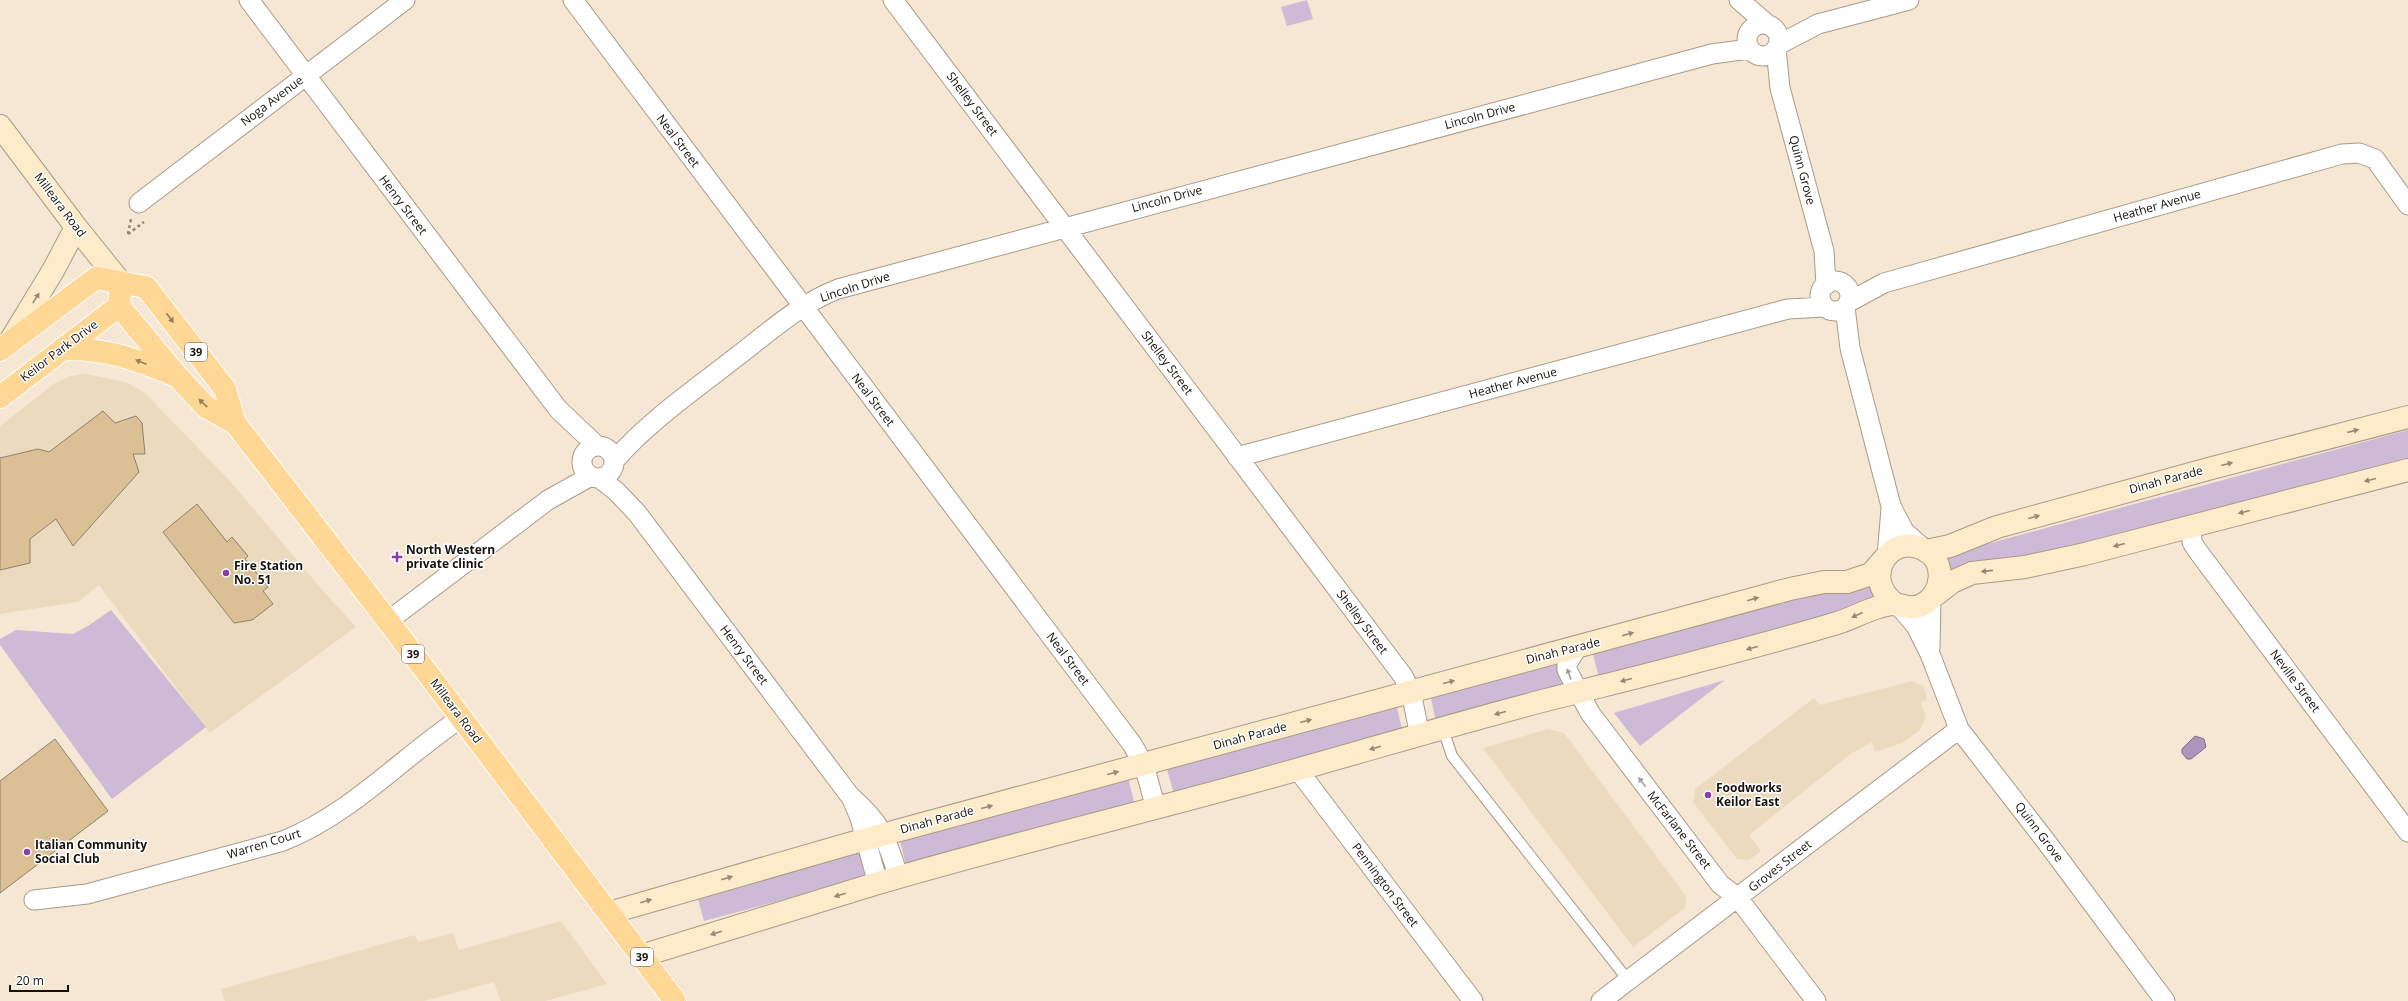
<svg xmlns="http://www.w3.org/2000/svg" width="2408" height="1001" font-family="'Open Sans',sans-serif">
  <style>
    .built { fill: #ecdabf }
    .green { fill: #ccbad6 }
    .water { fill: #ae95bc; stroke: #806e87 }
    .building { fill: #dbc096; stroke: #8d816e }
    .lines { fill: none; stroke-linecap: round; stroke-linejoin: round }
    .lane-casing { stroke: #a79b88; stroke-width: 12 }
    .street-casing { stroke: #a79b88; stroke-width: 21 }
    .secondary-casing { stroke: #a79b88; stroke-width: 24 }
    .primary-casing { stroke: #fff; stroke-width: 24 }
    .path { stroke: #8d8476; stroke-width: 2.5; stroke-dasharray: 3 3; stroke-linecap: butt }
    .lane { stroke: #fff; stroke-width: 10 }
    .street { stroke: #fff; stroke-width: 19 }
    .secondary { stroke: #feebca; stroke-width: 22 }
    .primary { stroke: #fed795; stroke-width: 22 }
    .oneway { fill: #968974 }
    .oneway2 { fill: #967e57 }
    .oneway3 { fill: #a2a09d }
    .poi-dot { fill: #8a3dad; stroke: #fff; stroke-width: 1.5 }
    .labels { text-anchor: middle; stroke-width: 3; stroke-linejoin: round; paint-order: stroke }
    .shield { fill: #fff; stroke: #5c5954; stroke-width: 1 }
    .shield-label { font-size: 11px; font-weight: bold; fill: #16120b }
    .street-label { font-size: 12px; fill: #16120b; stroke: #fff }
    .poi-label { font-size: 12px; font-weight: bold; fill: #16120b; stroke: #fff; text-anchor: start }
  </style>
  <rect width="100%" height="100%" fill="#f5e7d3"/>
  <path class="built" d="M86 374 125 382 144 392 229 480 325 593 356 627 210 733 99 585 78 602 0 614V426L55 383 71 376Z
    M1912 681 1924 687 1927 700 1921 702 1926 717 1920 730 1902 743 1875 752 1872 742 1852 753 1749 835 1761 851 1749 860 1737 859 1693 802 1695 789 1814 698 1820 705Z
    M1548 729 1564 733 1686 896 1685 908 1633 947 1483 748Z
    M561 921 607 984 545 1001H501L494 982 424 1001H225L221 989 415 935 418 942 453 933 459 950Z"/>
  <path class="green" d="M1307 0 1313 19 1287 26 1281 7Z
    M2408 430V461L1948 576 1946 555Z
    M1873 582 1878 599 1855 610 1599 678 1592 650 1765 604Z
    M111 610 206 727 112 799 0 645V639L16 630 73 634 88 626Z
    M1558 661 1566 690 1436 722 1430 693Z
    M1725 680 1640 746 1614 713Z
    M1396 705 1403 732 1174 794 1166 766Z
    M1128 777 1135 806 906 865 899 837Z
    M858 848 866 878 704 921 696 892Z"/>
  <path class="water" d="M2195 736 2204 739 2206 747 2191 759H2187L2182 753V749Z"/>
  <path class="building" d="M103 411 115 423 136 416 142 423 145 454H133L139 472 73 546 56 519 30 539V563L0 570V458L38 449 49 452Z
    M197 504 227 542 232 537 248 556 245 559 268 587 263 591 273 604 252 620 234 623 163 532Z
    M55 739 108 811 0 893V781Z"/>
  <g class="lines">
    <defs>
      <path id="lane" d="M1443 729 1452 756 1628 980"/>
      <path id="street" d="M249 0 558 409 597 446
        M573 0 1132 744 1144 765 1156 809
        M893 0 1403 676 1411 692 1420 736
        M1739 0 1767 24
        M1747 40a16 16 0 1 1 32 0a16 16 0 1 1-32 0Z
        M1778 45 1818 24 1909 0
        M1776 49 1780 88 1824 251 1826 285
        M139 203 405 0
        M1820 296a15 15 0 1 1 30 0a15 15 0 1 1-30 0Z
        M1849 302 1884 283 2342 154 2359 153 2375 159 2408 205
        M1845 307 1850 348 1891 506 1904 531 1924 549
        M582 462a16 16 0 1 1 32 0a16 16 0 1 1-32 0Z
        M1237 457 1788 309 1824 307
        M614 461C649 421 693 391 735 358 768 333 799 304 838 289L1712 54 1749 49
        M599 478 616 491 637 513 850 796C883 825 886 838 899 878
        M2191 526 2192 542 2197 550 2408 832
        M1887 556 1891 509
        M1898 605 1916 626 1930 654 1959 729 2045 840 2165 1001
        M388 621 548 500 591 476
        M1930 648 1931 599
        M1576 649 1567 664V670L1590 713 1720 884 1738 898 1816 1001
        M1298 770 1473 1001
        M852 799 860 818 878 884
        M34 900 87 894 283 841C351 814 401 758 461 718
        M1601 1001 1959 729"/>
      <path id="secondary" d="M0 126 76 227 121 283
        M9 343 54 269 76 227
        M1926 551 1950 546 1997 527 2212 468 2408 417
        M1934 596 1952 582 1972 573 2025 567 2085 554 2408 470
        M609 913 852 843 1790 589 1824 582H1847L1871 574 1885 558
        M641 956C720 932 799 907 878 883 1001 847 1125 817 1249 783 1348 756 1446 726 1546 700 1597 687 1648 675 1699 661 1745 649 1791 637 1837 623 1851 619 1864 611 1879 607 1883 606 1888 604 1893 604 1904 605 1911 610 1922 605 1943 594 1947 562 1925 550 1892 531 1859 576 1895 604"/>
      <path id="primary" d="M121 283 119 306 177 376 206 407 235 423 388 621 675 1001
        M62 349C105 348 135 359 174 375
        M0 350 96 278 146 287 225 389 235 423
        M0 397 119 306"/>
    </defs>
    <use href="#lane" class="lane-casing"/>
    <use href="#street" class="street-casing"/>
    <use href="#secondary" class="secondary-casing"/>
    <use href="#primary" class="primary-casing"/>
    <path class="path" d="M128 234 144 222
      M128 234 131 219"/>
    <use href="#lane" class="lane"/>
    <use href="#street" class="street"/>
    <use href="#secondary" class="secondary"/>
    <use href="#primary" class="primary"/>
  </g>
  <defs><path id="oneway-solid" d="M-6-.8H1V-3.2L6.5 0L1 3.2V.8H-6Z"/></defs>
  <g class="oneway">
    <use href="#oneway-solid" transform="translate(36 298) rotate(-58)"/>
    <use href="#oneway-solid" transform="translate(2353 431) rotate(-15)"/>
    <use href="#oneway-solid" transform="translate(2227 464) rotate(-15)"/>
    <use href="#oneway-solid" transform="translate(2370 480) rotate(166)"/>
    <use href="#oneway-solid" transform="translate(2244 512) rotate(166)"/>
    <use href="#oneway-solid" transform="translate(2034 517) rotate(-15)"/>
    <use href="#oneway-solid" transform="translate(2119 545) rotate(165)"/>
    <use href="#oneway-solid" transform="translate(1987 571) rotate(174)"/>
    <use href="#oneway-solid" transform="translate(1753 599) rotate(-16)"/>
    <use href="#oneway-solid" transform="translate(1857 615) rotate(156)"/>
    <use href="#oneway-solid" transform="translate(1628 634) rotate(-16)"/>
    <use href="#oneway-solid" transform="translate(1752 648) rotate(165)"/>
    <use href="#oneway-solid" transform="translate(1626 680) rotate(165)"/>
    <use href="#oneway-solid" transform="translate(1449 682) rotate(-15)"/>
    <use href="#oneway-solid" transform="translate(1500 713) rotate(165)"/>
    <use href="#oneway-solid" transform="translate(1306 721) rotate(-15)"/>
    <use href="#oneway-solid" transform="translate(1375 748) rotate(164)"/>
    <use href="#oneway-solid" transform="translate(1113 773) rotate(-15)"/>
    <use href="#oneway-solid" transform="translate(987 807) rotate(-15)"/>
    <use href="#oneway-solid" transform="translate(727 878) rotate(-16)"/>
    <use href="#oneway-solid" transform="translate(840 895) rotate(163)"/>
    <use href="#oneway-solid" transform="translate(646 901) rotate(-16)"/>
    <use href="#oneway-solid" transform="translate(716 933) rotate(163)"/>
  </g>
  <g class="oneway2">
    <use href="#oneway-solid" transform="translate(170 318) rotate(53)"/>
    <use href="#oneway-solid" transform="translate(141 362) rotate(-158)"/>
    <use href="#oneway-solid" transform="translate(203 403) rotate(-136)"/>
  </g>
  <g class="oneway3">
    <use href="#oneway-solid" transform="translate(1569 674) rotate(-110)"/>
    <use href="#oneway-solid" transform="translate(1642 782) rotate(-127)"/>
  </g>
  <g class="poi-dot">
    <path d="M395 551h4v4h4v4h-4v4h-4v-4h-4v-4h4z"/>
    <circle cx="226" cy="573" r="4"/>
    <circle cx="1708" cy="795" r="4"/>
    <circle cx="27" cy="852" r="4"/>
  </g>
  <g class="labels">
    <g class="shield">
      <rect x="185" y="343" width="22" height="18" rx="3"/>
      <rect x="402" y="645" width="22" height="18" rx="3"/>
      <rect x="631" y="948" width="22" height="18" rx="3"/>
    </g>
    <g class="shield-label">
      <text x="196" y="356">39</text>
      <text x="413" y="658">39</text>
      <text x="642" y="961">39</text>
    </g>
    <g class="street-label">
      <text transform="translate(272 101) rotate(-37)" y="4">Noga Avenue</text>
      <text transform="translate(972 104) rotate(53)" y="4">Shelley Street</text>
      <text transform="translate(1480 116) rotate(-15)" y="4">Lincoln Drive</text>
      <text transform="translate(678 141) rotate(53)" y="4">Neal Street</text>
      <text transform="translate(1802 170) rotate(75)" y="4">Quinn Grove</text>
      <text transform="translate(1167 199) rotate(-15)" y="4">Lincoln Drive</text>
      <text transform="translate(60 205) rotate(53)" y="4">Milleara Road</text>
      <text transform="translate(403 205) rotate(53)" y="4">Henry Street</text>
      <text transform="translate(2157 206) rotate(-16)" y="4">Heather Avenue</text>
      <text transform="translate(855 287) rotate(-18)" y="4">Lincoln Drive</text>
      <text transform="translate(59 351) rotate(-37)" y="4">Keilor Park Drive</text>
      <text transform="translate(1167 363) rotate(53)" y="4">Shelley Street</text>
      <text transform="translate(1513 383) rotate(-15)" y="4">Heather Avenue</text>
      <text transform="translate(873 400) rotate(53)" y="4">Neal Street</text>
      <text transform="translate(2166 480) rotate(-15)" y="4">Dinah Parade</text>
      <text transform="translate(1362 622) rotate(53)" y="4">Shelley Street</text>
      <text transform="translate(1563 651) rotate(-14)" y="4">Dinah Parade</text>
      <text transform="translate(744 655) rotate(53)" y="4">Henry Street</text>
      <text transform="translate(1068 659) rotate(53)" y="4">Neal Street</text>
      <text transform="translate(2295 681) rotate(53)" y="4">Neville Street</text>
      <text transform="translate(456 711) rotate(53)" y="4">Milleara Road</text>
      <text transform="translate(1250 736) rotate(-15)" y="4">Dinah Parade</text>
      <text transform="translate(937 820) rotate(-15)" y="4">Dinah Parade</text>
      <text transform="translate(1679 830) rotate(52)" y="4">McFarlane Street</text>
      <text transform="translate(2039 832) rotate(53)" y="4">Quinn Grove</text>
      <text transform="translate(264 844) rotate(-17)" y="4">Warren Court</text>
      <text transform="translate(1780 866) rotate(-38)" y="4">Groves Street</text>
      <text transform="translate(1385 885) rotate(53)" y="4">Pennington Street</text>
    </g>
    <g class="poi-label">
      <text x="406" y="554">North Western<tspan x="406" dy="14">private clinic</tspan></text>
      <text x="234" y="570">Fire Station<tspan x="234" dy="14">No. 51</tspan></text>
      <text x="1716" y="792">Foodworks<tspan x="1716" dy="14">Keilor East</tspan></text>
      <text x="35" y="849">Italian Community<tspan x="35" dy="14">Social Club</tspan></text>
    </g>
  </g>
  <path d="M10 985v6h58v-6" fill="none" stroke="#16120b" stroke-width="2"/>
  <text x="16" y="985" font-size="12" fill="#16120b" stroke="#ffffff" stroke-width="3" paint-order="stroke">20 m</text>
</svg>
